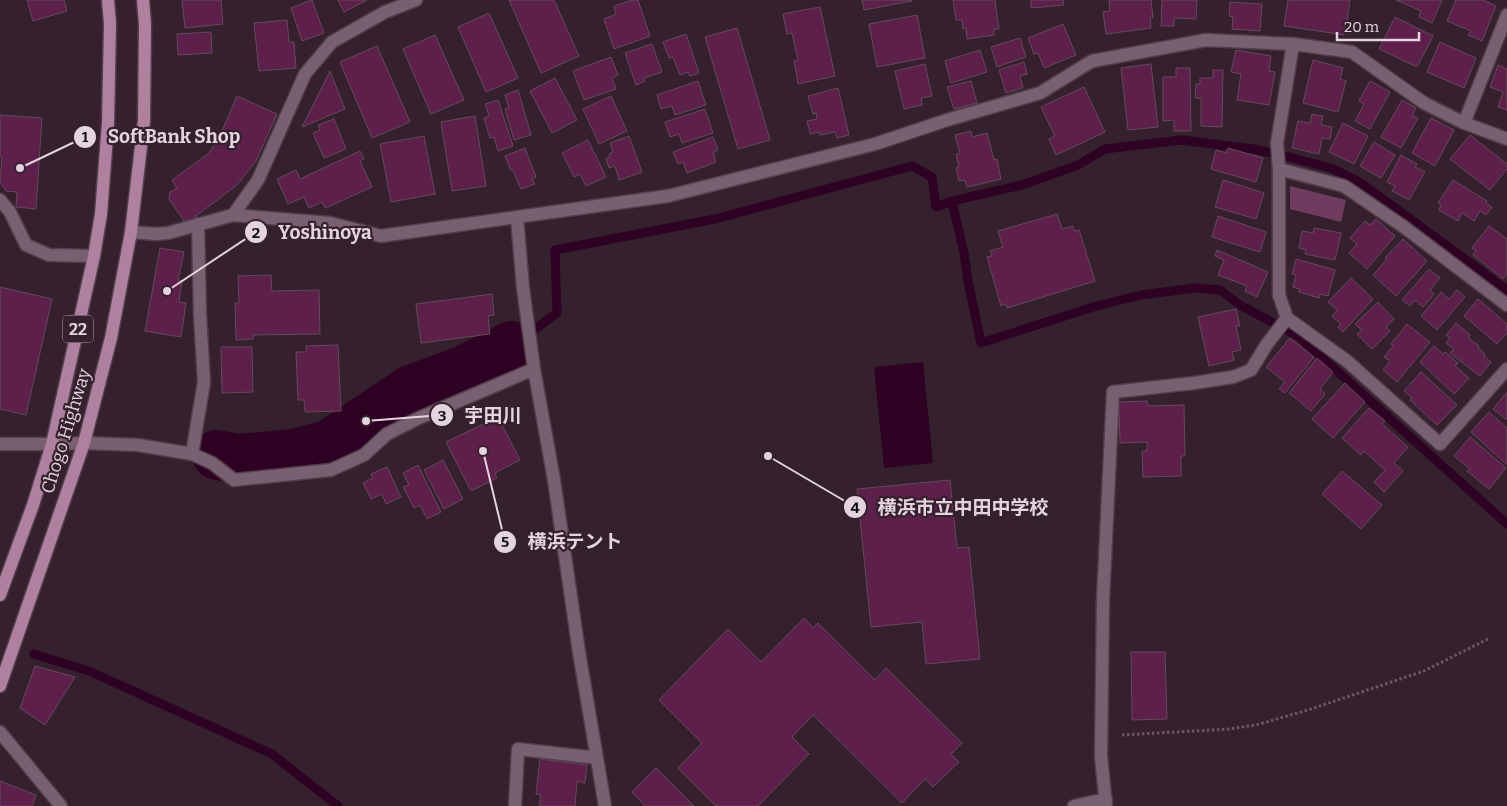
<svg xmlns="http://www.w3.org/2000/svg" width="1507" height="806" font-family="Bitter,'Noto Sans JP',serif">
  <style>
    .green { fill: #6f3c5f }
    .water { fill: #2d0222 }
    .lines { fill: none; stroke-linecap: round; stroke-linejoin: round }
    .stream { stroke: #2d0222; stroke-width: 9 }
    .river { stroke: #2d0222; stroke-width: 50 }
    .building { fill: #5c204b; stroke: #634b5a }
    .street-casing { stroke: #503e4a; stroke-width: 15 }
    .secondary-casing { stroke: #503e4a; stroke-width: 15 }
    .primary-casing { stroke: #503e4a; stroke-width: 15 }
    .path { stroke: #6b5865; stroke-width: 3; stroke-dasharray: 2.5 2.5; stroke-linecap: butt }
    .street { stroke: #796070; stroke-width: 12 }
    .secondary { stroke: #796070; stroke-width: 12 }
    .primary { stroke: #b0819f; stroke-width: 12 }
    .labels { text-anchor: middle; stroke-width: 4.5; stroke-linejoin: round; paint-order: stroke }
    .shield { fill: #35202e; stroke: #af9ea8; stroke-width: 1 }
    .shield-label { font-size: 16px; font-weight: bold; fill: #e3d4dd }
    .street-label { font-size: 18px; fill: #e3d4dd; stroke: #35202e }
    .leader { fill: none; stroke: #e3d4dd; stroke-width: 2 }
    .callout-dot { fill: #e3d4dd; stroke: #35202e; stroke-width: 2 }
    .mark-label { font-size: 15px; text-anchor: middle; font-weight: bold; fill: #111 }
    .callout-label { font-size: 19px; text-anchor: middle; font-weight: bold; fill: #e3d4dd; stroke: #35202e; stroke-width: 4.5; stroke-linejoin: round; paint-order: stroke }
  </style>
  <rect width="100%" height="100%" fill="#35202e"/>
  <path class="green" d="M1290 186 1346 200 1341 222 1290 209Z"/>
  <path class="water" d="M923 362 933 463 884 468 874 367Z"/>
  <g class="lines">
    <path class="stream" d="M952 201 964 253 968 281 981 343 1093 307 1141 295 1195 288 1220 290 1240 305 1298 336 1507 524
      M512 346 557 313 555 250 715 219 912 166 932 177 936 207 952 201 1022 185 1078 165 1105 149 1181 140 1253 149 1289 157 1331 168 1361 183 1507 290
      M34 654 89 671 272 754 338 806"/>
    <path class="river" d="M217 455 239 459 294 454 329 445 411 390 463 371 512 346"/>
  </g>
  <path class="building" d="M27 0H64L67 11 33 21Z
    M182 0H221L223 24 185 28Z
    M312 0 324 33 302 41 291 8Z
    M338 0H367L344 12Z
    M509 0H554L579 56 541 73Z
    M633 0H638L650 36 614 49 604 19 616 14 614 6Z
    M862 0H911L912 1 864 10Z
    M953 0H995L999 29H994V35L967 39 966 28 963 29 962 20H956Z
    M1031 0H1063L1064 5 1031 8Z
    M1109 0H1151L1153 18H1150L1151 28 1106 34 1103 12 1110 11Z
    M1162 0H1197L1196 19 1174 18V26H1161Z
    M1288 0H1350L1345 35 1284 26Z
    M1396 0H1442L1432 23 1419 17 1421 11Z
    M1456 0H1483L1496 6 1482 41 1468 35 1471 31 1447 21Z
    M1230 2 1262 4 1260 31 1232 29 1233 17 1229 16Z
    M820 7 835 76 798 84 794 61 798 60 792 33 787 34 783 14Z
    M489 13 518 78 486 92 458 27Z
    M917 15 925 58 877 67 869 24Z
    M1395 17 1433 36 1417 67 1379 49Z
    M287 20 289 42H294L296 68 259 71 254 23Z
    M1063 24 1076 55 1044 68 1038 53 1034 54 1028 38Z
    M737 28 770 140 738 149 705 37Z
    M211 32 212 53 178 55 177 34Z
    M686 34 699 73 690 76 688 72 680 75 673 57 669 58 663 42Z
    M435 35 464 100 431 114 403 49Z
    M1020 38 1026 57 997 67 991 47Z
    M1440 42 1476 58 1464 88 1427 72Z
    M652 44 662 72 644 78 645 81 636 85 625 53Z
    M377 46 410 122 372 138 340 62Z
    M980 50 987 72 951 83 945 61Z
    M1236 50 1271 56 1269 71 1275 72 1269 105 1237 100 1241 74 1231 72Z
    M611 57 618 75 612 78 616 89 584 100 573 71Z
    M1313 60 1343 68 1340 79 1346 81 1338 112 1303 103Z
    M1024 62 1027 74 1020 76 1023 88 1006 93 999 70Z
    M925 64 932 96 921 98 922 105 904 109 895 71Z
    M1151 64 1158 127 1128 130 1121 68Z
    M1498 65 1507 69V110L1498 107 1503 92 1490 87Z
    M1176 68H1190L1191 131H1174V120L1163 121V77H1176Z
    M1213 70H1223L1222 127 1201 126V98H1195L1196 84H1200V78H1213Z
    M330 71 345 109 302 127Z
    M555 78 577 120 552 133 530 91Z
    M698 81 706 105 675 115 672 106 661 109 657 95Z
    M971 81 977 103 954 109 947 87Z
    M1370 81 1390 92 1370 129 1355 121 1364 104 1359 101Z
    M1084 87 1105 132 1056 155 1049 139 1055 136 1041 107Z
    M838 88 849 135 837 138 835 132 820 135V132L810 134 807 121 817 119 816 113 813 114 808 96Z
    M518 90 531 135 514 140 505 109 509 108 505 95Z
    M237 96 277 114 256 161 237 185 192 219 184 221 169 199 170 192 177 188 172 180 209 153 219 138Z
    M611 96 627 131 599 144 583 109Z
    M498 100 513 146 498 151 494 137 490 138 484 118 489 116 485 104Z
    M1402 100 1416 108 1412 116 1418 118 1401 148 1381 137Z
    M705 109 713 133 682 143 679 134 670 137 665 122Z
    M1312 114 1323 116 1321 125 1332 127 1330 139 1322 138 1319 154 1292 148 1298 121 1310 123Z
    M0 115 42 118 36 209 16 207 17 192 6 191 0 182 2 156H0Z
    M475 116 486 186 452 191 441 122Z
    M1431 118 1454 130 1435 166 1412 153Z
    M334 119 346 149 324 158 313 133 320 130 318 125Z
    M1343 123 1368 136 1354 164 1329 152Z
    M971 131 972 137 987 133 994 160 997 159 1001 179 967 187 965 180 959 181 956 168 959 167 956 154 960 153 955 135Z
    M1470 135 1507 164V169L1490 190 1450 159Z
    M424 136 435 194 391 202 380 144Z
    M629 136 642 172 619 180 615 166 609 168 606 159 610 157 609 154 613 152 610 143Z
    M713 137 718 150 713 153 716 162 687 173 683 162 678 164 673 152Z
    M588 140 606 177 586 186 580 174 574 177 562 153Z
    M1374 142 1395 155 1381 178 1360 166Z
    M525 148 536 177 532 179 535 184 521 189 513 170 511 171 505 156Z
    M1228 148 1263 158 1256 182 1211 169 1216 150 1226 153Z
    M360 151 364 159 360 161 372 187 325 208 322 202 309 208 304 197 288 204 277 179 296 170 300 179Z
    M1401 155 1417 164 1415 167 1425 172 1409 200 1392 191 1395 186 1387 182Z
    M1223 180 1264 193 1256 219 1215 207Z
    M1453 180 1487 201 1486 203 1492 207 1486 215 1480 211 1474 221 1462 213 1458 221 1439 210 1441 205 1438 203Z
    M1057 214 1062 229 1073 226 1074 231 1079 230 1095 281 1007 308 1006 304 1001 306 987 257 992 256 990 251 1003 247 998 231Z
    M1218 216 1266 232 1260 252 1212 237Z
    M1376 219 1395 236 1367 269 1349 253 1357 244 1350 238 1365 221 1370 225Z
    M1489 226 1507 239V274L1503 279 1473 255 1476 251 1472 248Z
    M1314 228 1341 233 1335 260 1305 254 1306 250 1299 248 1302 231 1313 233Z
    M1403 239 1427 261 1396 296 1373 275 1387 259 1385 258Z
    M160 248 184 252 178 280 182 281 179 302 186 303 181 337 145 331Z
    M1217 250 1268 272 1257 297 1245 291 1247 286 1218 275 1224 260 1215 256Z
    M1296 259 1335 270 1328 296 1320 294 1319 298 1299 292 1300 289 1293 287 1296 275 1292 274Z
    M1429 269 1440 278 1430 290 1434 294 1423 307 1415 300 1410 306 1402 300Z
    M271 275 272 291 319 290 320 334 253 335V339L236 340 235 303H239L238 276Z
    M1351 278 1373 299 1343 332 1338 327 1341 324 1332 316 1337 310 1328 302Z
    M0 287 52 299 26 415 0 409Z
    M1457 290 1465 297 1437 330 1421 316 1441 292 1449 299Z
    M492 294 494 315 488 316 490 334 421 343 416 304Z
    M1478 299 1507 324V333L1497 344 1464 316Z
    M1378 302 1394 319 1386 327 1390 331 1372 349 1357 334 1362 330 1355 324Z
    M1236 309 1240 326H1236L1241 350 1232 352 1234 360 1209 366 1198 317Z
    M1456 323 1470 335 1468 338 1479 346 1478 348 1485 354 1484 356 1491 362 1480 376 1450 353 1454 349 1446 343 1450 338 1446 335Z
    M1407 324 1430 342 1397 382 1383 370 1390 361 1384 357 1393 346 1391 344Z
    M1290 338 1314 357 1285 393 1279 389 1285 382 1266 367Z
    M338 345 341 411 305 412 304 400H298L296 352H306V346Z
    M1434 346 1443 354 1445 352 1458 363 1455 366 1469 378 1454 394 1420 362Z
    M221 347H252L253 392 222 393Z
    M1317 358 1333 372 1320 389 1325 394 1311 411 1289 393Z
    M1421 372 1457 405 1437 425 1410 400 1412 398 1404 391Z
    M1345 383 1365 402 1333 438 1312 419Z
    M1507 392V420L1493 409Z
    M1147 401 1148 406 1184 405 1185 456H1181V476L1143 477 1142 451H1147V442L1120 443 1119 402Z
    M1369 408 1385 421 1382 424 1408 447 1394 463 1403 471 1384 492 1374 482 1385 470 1364 451 1361 455 1342 438Z
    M1489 412 1507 428V465L1471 432Z
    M498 417 520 460 495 473 497 478 471 491 446 442Z
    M1470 437 1506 468 1489 489 1467 471 1470 469 1454 456Z
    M443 460 463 499 444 509 424 470Z
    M418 465 441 512 427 519 420 505 414 508 403 487 409 485 403 473Z
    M387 467 401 497 386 504 382 494 371 499 363 483 373 478 371 474Z
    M1342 471 1382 505 1361 529 1322 494Z
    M950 480 957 548 969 547 980 659 926 664 922 622 871 627 857 489Z
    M804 618 813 628 818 623 875 680 886 668 962 743 951 754 959 762 933 787 925 779 902 803 813 715 792 737 809 754 758 806H716L678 768 702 743 659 700 728 629 761 662Z
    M1131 652H1165L1167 719 1132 720Z
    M35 666 75 677 45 725 20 708Z
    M540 759 587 765 585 783 577 781 575 806H539L541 795 536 794Z
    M656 768 694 806H645L632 792Z
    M0 781 36 795 32 806H0Z"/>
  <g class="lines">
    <defs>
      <path id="street" d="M1464 123 1507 15
        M1279 169 1344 186 1404 227 1507 305
        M0 200 10 212 26 245 49 255 94 256
        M233 215 258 180 305 74 332 42 385 12 416 0
        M517 217 523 288 534 369 554 480 579 652 605 806
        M131 232 156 234 168 233 233 215 330 223 381 236 668 196 875 144 947 120 1040 93 1092 61 1206 40 1293 44 1352 52 1424 103 1464 123 1507 139
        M1287 318 1347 361 1440 444 1507 369
        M52 444 84 443 138 445 192 454 212 463 234 480 331 470 364 455 387 434 419 418 534 369
        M192 454 204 382 200 315 198 224
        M0 732 61 806
        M515 806 518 749 597 758
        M1074 806 1106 799
        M1106 806 1101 756 1103 600 1113 392 1194 383 1233 377 1251 370 1267 344 1287 318 1279 295V169L1277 143 1293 44"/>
      <path id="secondary" d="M0 444H52"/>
      <path id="primary" d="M0 595 33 505 52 444 94 256 101 214 108 123 110 24 108 0
        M0 686 84 443 111 338 131 232 144 121 145 24 143 0"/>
    </defs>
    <use href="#street" class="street-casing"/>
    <use href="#secondary" class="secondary-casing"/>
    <use href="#primary" class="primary-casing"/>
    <path class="path" d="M1122 735 1229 729 1256 725 1308 710 1424 671 1490 638"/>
    <use href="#street" class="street"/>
    <use href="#secondary" class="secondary"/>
    <use href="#primary" class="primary"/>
  </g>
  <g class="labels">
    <rect class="shield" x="63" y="315.5" width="30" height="27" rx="4"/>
    <g class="shield-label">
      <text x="78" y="335">22</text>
    </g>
    <g class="street-label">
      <text transform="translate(66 431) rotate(-73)" y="6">Chogo Highway</text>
    </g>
  </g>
  <path class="leader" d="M20 168L85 137M167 291L256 232M366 421L442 415M768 456L855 507M483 451L505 542"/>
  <g class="callout-dot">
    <circle cx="20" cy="168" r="5"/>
    <circle cx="167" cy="291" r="5"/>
    <circle cx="366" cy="421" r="5"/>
    <circle cx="768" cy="456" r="5"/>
    <circle cx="483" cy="451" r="5"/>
    <circle cx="85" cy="137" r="12"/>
    <circle cx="256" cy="232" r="12"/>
    <circle cx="442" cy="415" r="12"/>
    <circle cx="855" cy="507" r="12"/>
    <circle cx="505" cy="542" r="12"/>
  </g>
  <g class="mark-label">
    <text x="85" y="142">1</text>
    <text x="256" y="238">2</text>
    <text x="442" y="421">3</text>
    <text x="855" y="513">4</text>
    <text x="505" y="547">5</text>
  </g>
  <g class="callout-label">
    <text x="174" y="143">SoftBank Shop</text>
    <text x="325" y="239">Yoshinoya</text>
    <text x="493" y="422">宇田川</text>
    <text x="963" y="514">横浜市立中田中学校</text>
    <text x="575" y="548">横浜テント</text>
  </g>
  <path d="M1337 32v8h82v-8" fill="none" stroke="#e3d4dd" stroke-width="2.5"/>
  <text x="1344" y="32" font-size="15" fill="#e3d4dd" stroke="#35202e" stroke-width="4" paint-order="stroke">20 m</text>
</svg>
